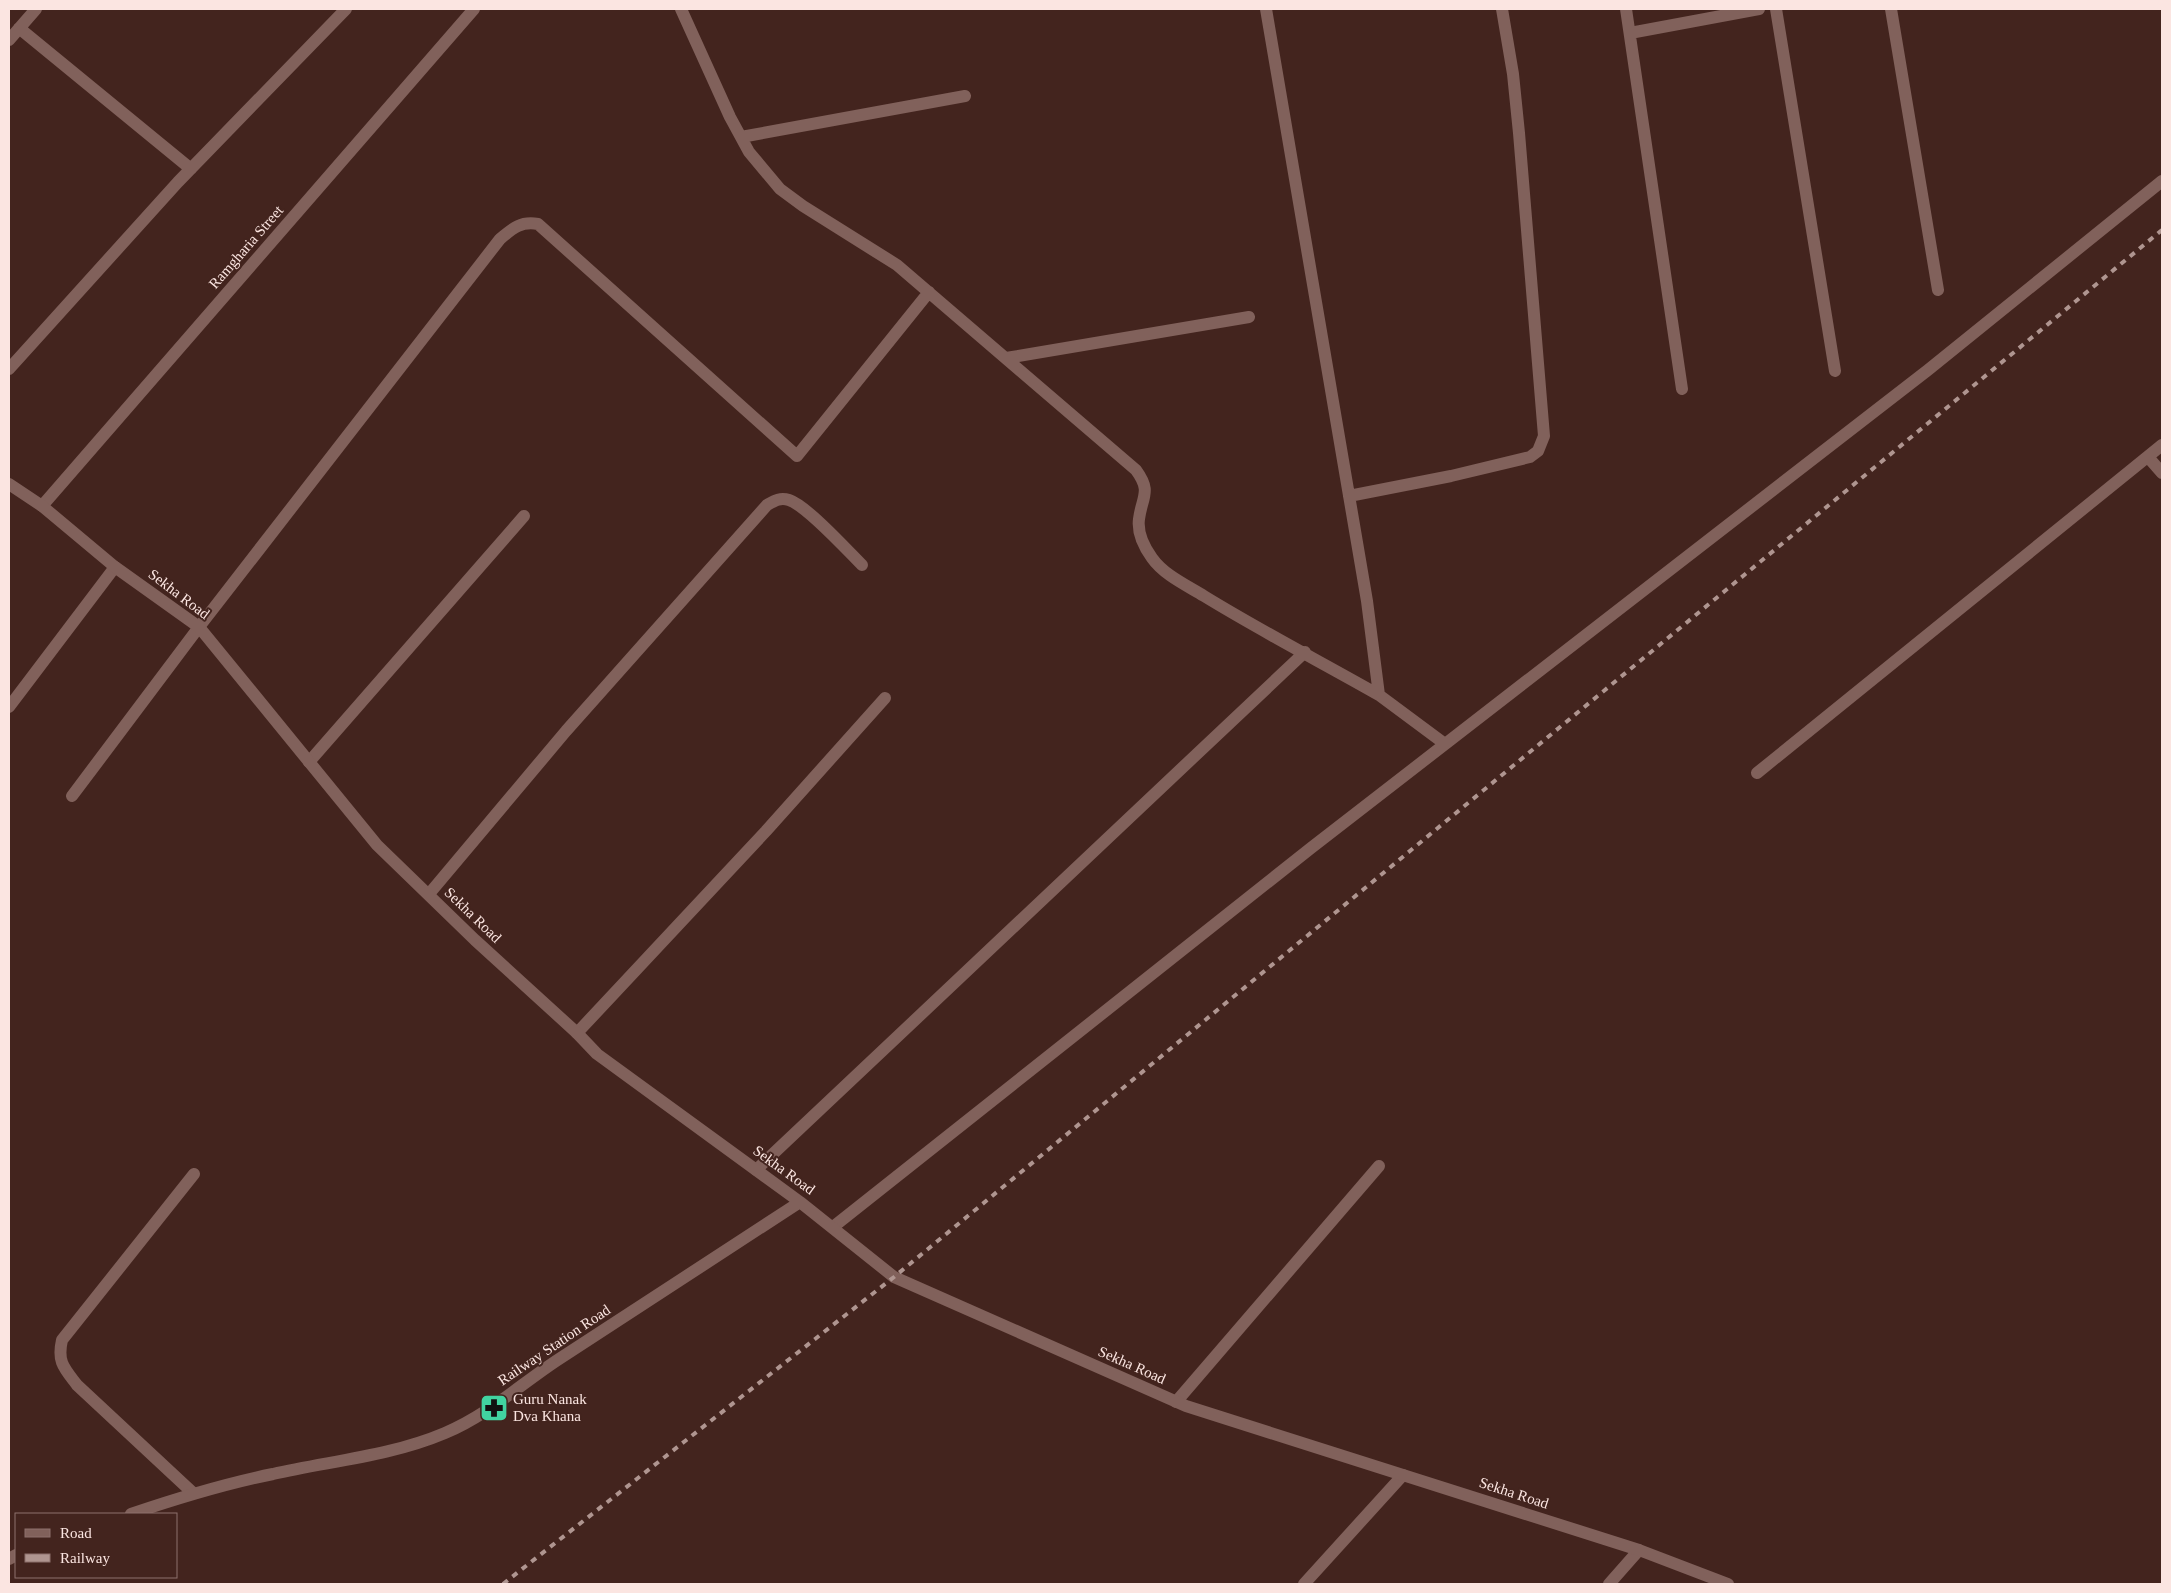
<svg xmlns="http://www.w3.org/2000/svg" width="2171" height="1593" font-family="'Times New Roman',serif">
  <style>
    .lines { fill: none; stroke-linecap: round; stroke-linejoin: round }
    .minor { stroke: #81615b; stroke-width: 12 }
    .tertiary { stroke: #81615b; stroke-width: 12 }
    .rail { stroke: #af9590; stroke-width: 4; stroke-dasharray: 6 6; stroke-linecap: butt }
    .labels { text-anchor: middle; stroke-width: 4; stroke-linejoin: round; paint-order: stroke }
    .street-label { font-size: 15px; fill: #fbe5e1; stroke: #43241e }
    .poi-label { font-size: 15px; fill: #fbe5e1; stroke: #43241e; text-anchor: start }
  </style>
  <rect width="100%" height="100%" fill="#43241e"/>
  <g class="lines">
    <path class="minor" d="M681 9 730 117 749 152 780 189 803 206 897 265 1136 470C1152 492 1142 496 1139 519 1137 534 1144 547 1152 558 1164 575 1186 585 1204 596 1261 631 1321 662 1379 695L1367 601 1266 9
      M1626 9 1682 389
      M1776 9 1835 371
      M1891 9 1938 290
      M19 28 191 169
      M1630 33 1759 9
      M9 40 36 9
      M741 137 965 96
      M1006 358 1249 317
      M9 369 178 182 346 9
      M2148 457 2162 473
      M1349 496 1451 476 1530 457 1538 451 1544 436 1519 133 1513 74 1502 9
      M42 506 474 9
      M1379 695 1445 744
      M9 707 115 567
      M309 762 524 516
      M1757 773 2162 445
      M72 796 199 627 500 239C513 228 521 221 538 224L797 456 929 292
      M429 894 566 731 767 505C774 501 780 497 789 500 807 506 847 550 862 565
      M577 1033 766 831 885 698
      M756 1170 1305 652
      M833 1227 1311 848 1928 370 2162 181
      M1176 1402 1379 1166
      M193 1493 77 1385C64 1368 57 1362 62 1340L194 1174
      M1304 1584 1403 1475
      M1609 1584 1639 1550"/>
    <path class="tertiary" d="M9 484 42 506 115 567 199 627 377 845 475 940 577 1033 597 1054 800 1202 894 1277 1186 1406 1639 1550 1728 1584
      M131 1514C178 1498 224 1484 273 1474 330 1461 391 1456 445 1433 486 1416 520 1385 556 1361 637 1308 719 1255 800 1202
      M9 1559 16 1555"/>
    <path class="rail" d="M503 1584 894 1277 2162 230"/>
  </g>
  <defs>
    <symbol id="pharmacy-square" viewBox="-11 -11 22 22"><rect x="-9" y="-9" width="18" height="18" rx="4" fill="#41d4a1" stroke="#43241e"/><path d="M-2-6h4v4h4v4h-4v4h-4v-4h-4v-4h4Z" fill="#111"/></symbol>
  </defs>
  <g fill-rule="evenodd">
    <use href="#pharmacy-square" x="478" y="1392" width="32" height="32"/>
  </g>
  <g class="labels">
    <g class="street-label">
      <text transform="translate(246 247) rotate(-49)" y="5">Ramgharia Street</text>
      <text transform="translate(179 594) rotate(37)" y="5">Sekha Road</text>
      <text transform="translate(473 915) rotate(44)" y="5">Sekha Road</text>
      <text transform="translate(784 1170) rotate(36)" y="5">Sekha Road</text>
      <text transform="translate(554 1345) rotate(-34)" y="5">Railway Station Road</text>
      <text transform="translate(1132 1365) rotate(24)" y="5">Sekha Road</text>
      <text transform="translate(1514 1493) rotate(18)" y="5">Sekha Road</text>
    </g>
    <g class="poi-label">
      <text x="513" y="1404">Guru Nanak<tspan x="513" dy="17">Dva Khana</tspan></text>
    </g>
  </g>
  <rect width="2171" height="1593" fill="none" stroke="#fbe5e1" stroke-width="20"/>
  <rect x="15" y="1513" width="162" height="65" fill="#43241e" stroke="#8d716c"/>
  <rect x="25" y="1529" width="25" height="8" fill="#81615b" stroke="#8d716c"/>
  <text x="60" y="1538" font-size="15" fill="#fbe5e1">Road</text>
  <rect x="25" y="1554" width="25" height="8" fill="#af9590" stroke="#8d716c"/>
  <text x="60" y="1563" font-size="15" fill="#fbe5e1">Railway</text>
</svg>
